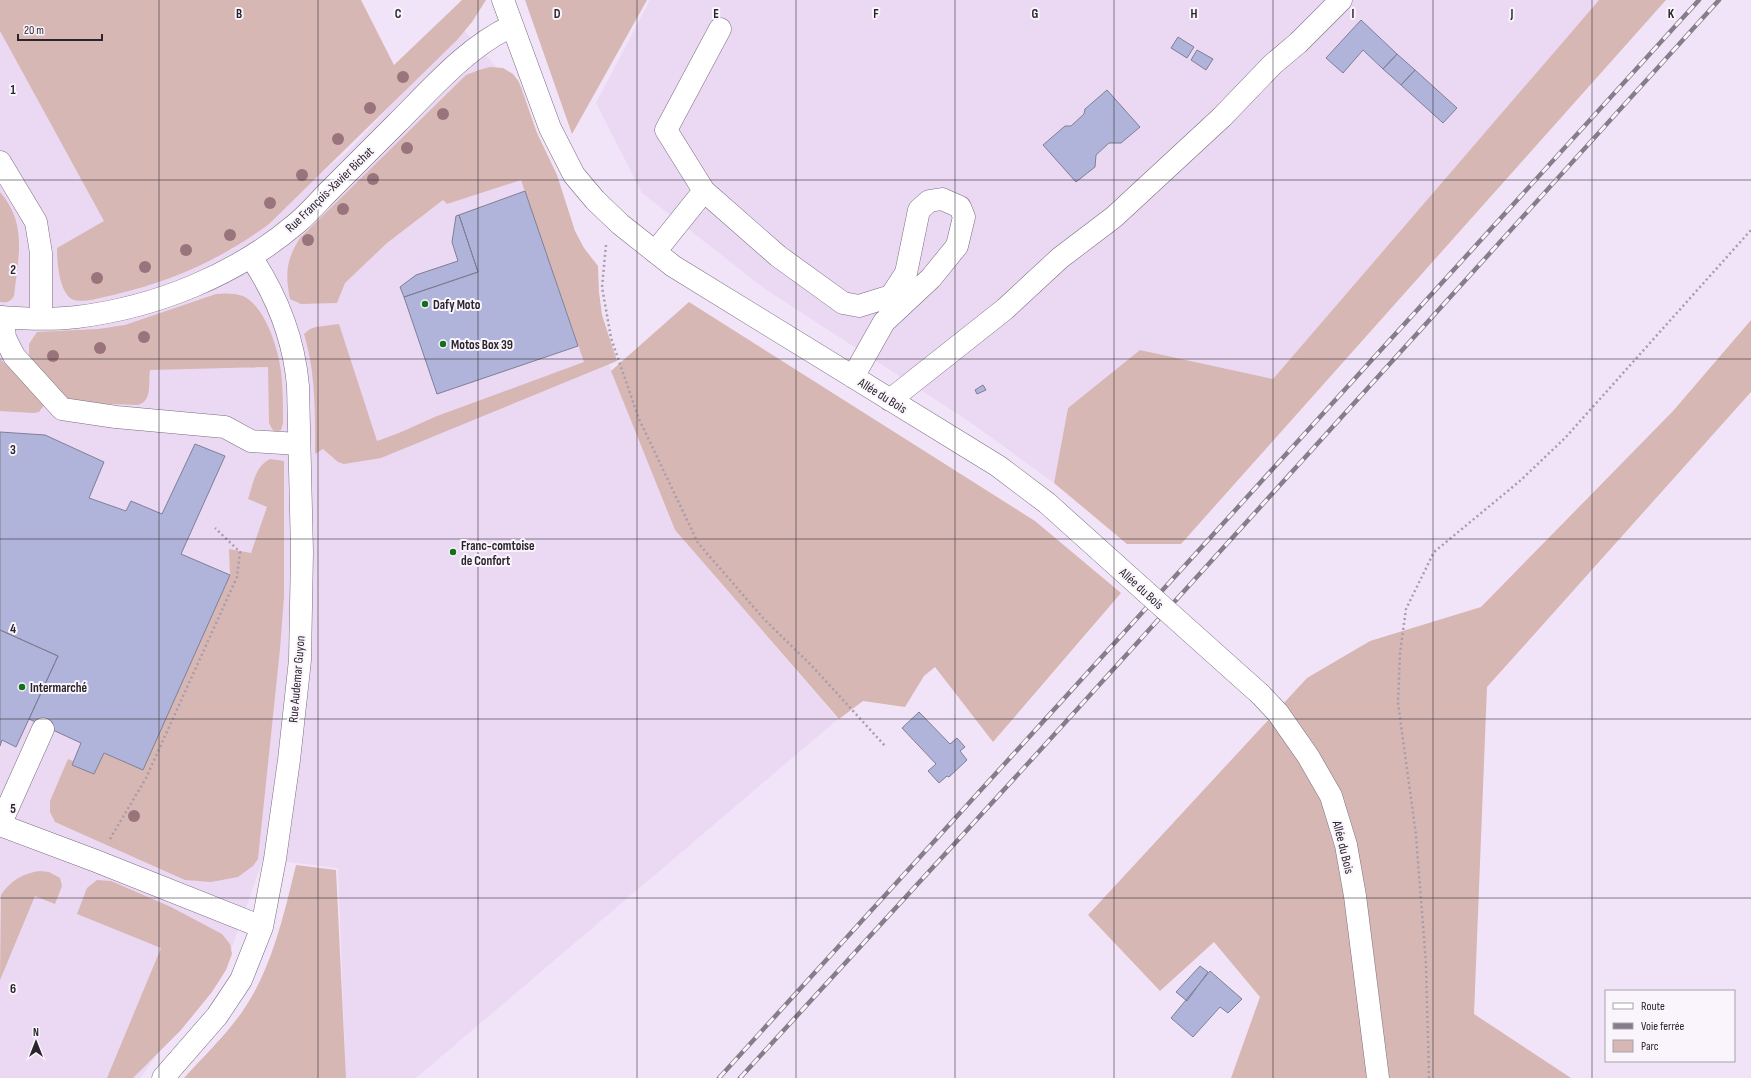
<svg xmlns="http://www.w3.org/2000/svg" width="1751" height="1078" font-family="'Sofia Sans Condensed',sans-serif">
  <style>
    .built { fill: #ebd8f3 }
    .green { fill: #d7b7b3 }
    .building { fill: #b1b4da; stroke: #7e7f94 }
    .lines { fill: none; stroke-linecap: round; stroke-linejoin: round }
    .minor-casing { stroke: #796d7e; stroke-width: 23 }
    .path { stroke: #a79cab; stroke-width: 2.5; stroke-dasharray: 2 3; stroke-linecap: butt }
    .minor { stroke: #fff; stroke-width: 22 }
    .rail-casing { stroke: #867d8a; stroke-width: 4.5 }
    .rail { stroke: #faf4fc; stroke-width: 3; stroke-dasharray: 9; stroke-linecap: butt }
    .minor-bridge-casing { stroke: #796d7e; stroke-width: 23; stroke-linecap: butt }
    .minor-bridge { stroke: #fff; stroke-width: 22 }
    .tree { fill: #99747c }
    .grid { fill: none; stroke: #2a252c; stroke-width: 1; stroke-opacity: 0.55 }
    .poi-dot { fill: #146f1b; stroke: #faf4fc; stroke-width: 1.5 }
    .labels { text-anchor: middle; stroke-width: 4; stroke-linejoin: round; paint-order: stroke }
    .street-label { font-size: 13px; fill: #2a252c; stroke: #faf4fc }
    .poi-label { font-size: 13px; font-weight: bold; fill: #2a252c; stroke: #faf4fc; text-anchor: start }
    .grid-label { font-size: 13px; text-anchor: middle; font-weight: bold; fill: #2a252c; stroke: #faf4fc; stroke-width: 4; stroke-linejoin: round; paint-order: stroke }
  </style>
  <rect width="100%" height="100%" fill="#f2e4f8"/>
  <path class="built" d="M650 0H1599L1273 379 1140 350 1068 408 1054 483 970 422 765 289 642 193 596 103Z
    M0 7 231 250 349 150 463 29 497 68 522 87 611 371 675 530 838 719 416 1078H346L338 868 263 859 229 956 140 1078H0Z"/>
  <path class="green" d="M0 0H361L394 65 462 0H486L472 22 457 40 269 224C220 260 172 281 113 295 104 297 83 303 74 300 59 295 57 261 57 248L104 221 0 31Z
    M525 0H647L572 134Z
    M1599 0H1666L1181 544H1127L1054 483 1068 408 1140 350 1273 379Z
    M490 67 503 68 513 74 519 82 537 133 557 175 575 231 584 248 598 266 599 292 602 315 617 361 381 458 344 464 338 462 323 449 315 454C315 413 316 374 304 334L310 329 316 327 339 324 377 441 399 433 437 416 584 362 521 180 447 204 443 200 387 243 345 283 337 303 301 304 290 299C285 274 286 260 300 238L466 75 479 70Z
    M0 192C28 224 18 258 14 296 10 302 7 303 0 302Z
    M216 294C225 293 234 293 243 296 265 306 278 348 281 371 283 388 283 406 283 423L281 430 275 432 272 429 269 423 268 367 150 370C148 382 153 401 138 405L81 403 71 400 65 397 29 356V344L37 332 98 329 125 325Z
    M689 302 1035 521 1121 593 993 742 935 667 924 676 905 707 863 701 839 719 675 530 611 371Z
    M1751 320V392L1487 687 1474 1014 1571 1078H1231L1260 997 1214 942 1160 991 1088 915 1307 678 1370 641 1481 607 1673 411Z
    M0 359 41 398 44 405 39 412 34 413 0 411Z
    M270 459 284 461V597L280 649 258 859 253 866 238 877 211 882 185 880 55 822 50 812V801L68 759 73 761 72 765 94 774 104 753 143 770 230 575 229 549 251 553 267 507 248 499C253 485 255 466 270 459Z
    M296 865 336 870 346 1078H184C204 1056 230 1031 246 1006 273 964 284 914 296 865Z
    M40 871 49 872 60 878 62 886 55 904 35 896 0 980 1 895C10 881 23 873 40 871Z
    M97 880 111 881 171 907 222 934 230 944 232 954 226 970 212 992 181 1030 133 1078H107L161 948 77 914 87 888Z"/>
  <path class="building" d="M1361 20 1397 54 1383 69 1363 50 1343 73 1326 58Z
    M1178 37 1194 47 1187 58 1171 48Z
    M1197 50 1213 59 1206 70 1191 60Z
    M1397 54 1415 70 1401 85 1383 69Z
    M1415 70 1457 108 1443 123 1401 85Z
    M1107 90 1140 127 1121 143H1109L1096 155 1095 167 1076 182 1043 145 1065 126H1071L1084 114 1085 109Z
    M525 191 578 346 437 394 404 297 478 272 459 215Z
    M459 215 478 272 404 297 400 287 416 275 458 261 452 242 456 216Z
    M983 385 986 390 977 394 975 390Z
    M0 432 45 435 104 462 89 498 126 511 131 501 162 514 195 444 225 456 181 554 230 575 143 770 104 753 94 774 72 765 81 743 29 719 58 656 0 630Z
    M0 630 58 656 16 747 2 740 0 746Z
    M919 712 950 744 957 738 965 747 960 751 967 760 949 777 947 776 939 783 928 771 936 764 902 728Z
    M1200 966 1208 972 1187 1001 1176 992Z
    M1210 971 1242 999 1228 1013 1220 1007 1193 1037 1171 1018Z"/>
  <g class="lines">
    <defs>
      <path id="minor" d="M503 0 550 128 574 175 595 200 620 224 673 266 998 466 1047 503 1146 592
        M720 29 666 130 704 191 778 256 843 303 859 306 891 296 906 273 919 210 929 201 942 199 960 207 964 217 957 246 931 278 884 322 853 377
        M0 162 36 222 41 253V318
        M655 252 704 191
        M0 317C25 319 52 320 77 317 157 307 236 275 297 223 309 213 319 201 330 190 352 168 375 145 397 123 431 89 468 46 512 26
        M3 317 5 338 14 356 62 409 116 417 225 427 251 441 299 444
        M890 400 1005 309 1060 258 1114 217 1222 117 1273 64 1298 43 1341 0
        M1260 694 1278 713 1308 756 1331 796 1346 845 1355 896 1378 1078
        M0 825 96 861 262 927
        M0 825 43 729
        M163 1078 217 1016 241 980 262 927 275 859 289 760 300 660 302 552 298 386C294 340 277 296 251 257"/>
    </defs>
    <use href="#minor" class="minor-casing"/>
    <path class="path" d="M606 245 602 287 611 338 639 419 698 543 764 619 812 666 886 747
      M110 839 146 778 237 577 240 552 215 528
      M1429 1078 1426 964 1416 835 1398 703 1400 653 1406 609 1434 552 1521 480 1565 438 1751 230"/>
    <use href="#minor" class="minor"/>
    <defs>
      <path id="rail" d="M719 1078 1699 0
        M740 1078 1043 747 1719 0"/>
    </defs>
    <use href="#rail" class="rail-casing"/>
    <use href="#rail" class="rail"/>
    <defs>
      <path id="minor-bridge" d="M1146 592 1260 694"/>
    </defs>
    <use href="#minor-bridge" class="minor-bridge-casing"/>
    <use href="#minor-bridge" class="minor-bridge"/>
  </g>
  <g class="tree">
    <circle cx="403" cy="77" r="6"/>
    <circle cx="370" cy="108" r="6"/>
    <circle cx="443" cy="114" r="6"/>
    <circle cx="338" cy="139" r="6"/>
    <circle cx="407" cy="148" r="6"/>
    <circle cx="302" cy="175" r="6"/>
    <circle cx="373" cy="179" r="6"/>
    <circle cx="270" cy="203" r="6"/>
    <circle cx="343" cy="209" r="6"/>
    <circle cx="230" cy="235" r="6"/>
    <circle cx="308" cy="240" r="6"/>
    <circle cx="186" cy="250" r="6"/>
    <circle cx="145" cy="267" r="6"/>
    <circle cx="97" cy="278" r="6"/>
    <circle cx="144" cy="337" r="6"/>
    <circle cx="100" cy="348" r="6"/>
    <circle cx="53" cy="356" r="6"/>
    <circle cx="134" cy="816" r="6"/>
  </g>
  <path class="grid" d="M159 0V1078M318 0V1078M478 0V1078M637 0V1078M796 0V1078M955 0V1078M1114 0V1078M1273 0V1078M1433 0V1078M1592 0V1078M0 180H1751M0 359H1751M0 539H1751M0 719H1751M0 898H1751"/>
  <g class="poi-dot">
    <circle cx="425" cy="304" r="4"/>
    <circle cx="443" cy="344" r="4"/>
    <circle cx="453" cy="552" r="4"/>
    <circle cx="22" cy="687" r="4"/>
  </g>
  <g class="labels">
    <g class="street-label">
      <text transform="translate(329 189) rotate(-44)" y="5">Rue François-Xavier Bichat</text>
      <text transform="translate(883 395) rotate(32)" y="5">Allée du Bois</text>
      <text transform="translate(1142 588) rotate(42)" y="5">Allée du Bois</text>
      <text transform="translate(296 679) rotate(-85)" y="5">Rue Audemar Guyon</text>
      <text transform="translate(1344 847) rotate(76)" y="5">Allée du Bois</text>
    </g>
    <g class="poi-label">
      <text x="433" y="309">Dafy Moto</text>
      <text x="451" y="349">Motos Box 39</text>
      <text x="461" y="550">Franc-comtoise<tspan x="461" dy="15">de Confort</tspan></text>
      <text x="30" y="692">Intermarché</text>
    </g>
  </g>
  <g class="grid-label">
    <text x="239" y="18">B</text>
    <text x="398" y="18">C</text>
    <text x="557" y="18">D</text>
    <text x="716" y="18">E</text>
    <text x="876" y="18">F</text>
    <text x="1035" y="18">G</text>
    <text x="1194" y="18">H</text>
    <text x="1353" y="18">I</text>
    <text x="1512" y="18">J</text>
    <text x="1671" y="18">K</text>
    <text x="13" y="94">1</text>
    <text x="13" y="274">2</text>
    <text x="13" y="454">3</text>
    <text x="13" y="633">4</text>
    <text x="13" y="813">5</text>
    <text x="13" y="993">6</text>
  </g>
  <rect x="1605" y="990" width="130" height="72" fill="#faf4fc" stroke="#a7a1a9"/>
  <rect x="1613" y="1003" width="20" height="6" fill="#ffffff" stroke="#a7a1a9"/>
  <text x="1641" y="1010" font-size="12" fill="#2a252c">Route</text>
  <rect x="1613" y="1023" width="20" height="6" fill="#867d8a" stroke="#a7a1a9"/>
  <text x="1641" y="1030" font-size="12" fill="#2a252c">Voie ferrée</text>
  <rect x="1613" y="1040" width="20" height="12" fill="#d7b7b3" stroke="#a7a1a9"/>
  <text x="1641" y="1050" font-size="12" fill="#2a252c">Parc</text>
  <g transform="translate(36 1042)" stroke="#faf4fc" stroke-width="3" paint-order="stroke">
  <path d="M0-3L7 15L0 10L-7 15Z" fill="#2a252c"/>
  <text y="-6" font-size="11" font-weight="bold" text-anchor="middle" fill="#2a252c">N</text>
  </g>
  <path d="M18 34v6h84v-6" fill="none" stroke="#2a252c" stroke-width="2"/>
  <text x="24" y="34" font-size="12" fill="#2a252c" stroke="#faf4fc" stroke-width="3" paint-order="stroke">20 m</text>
</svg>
